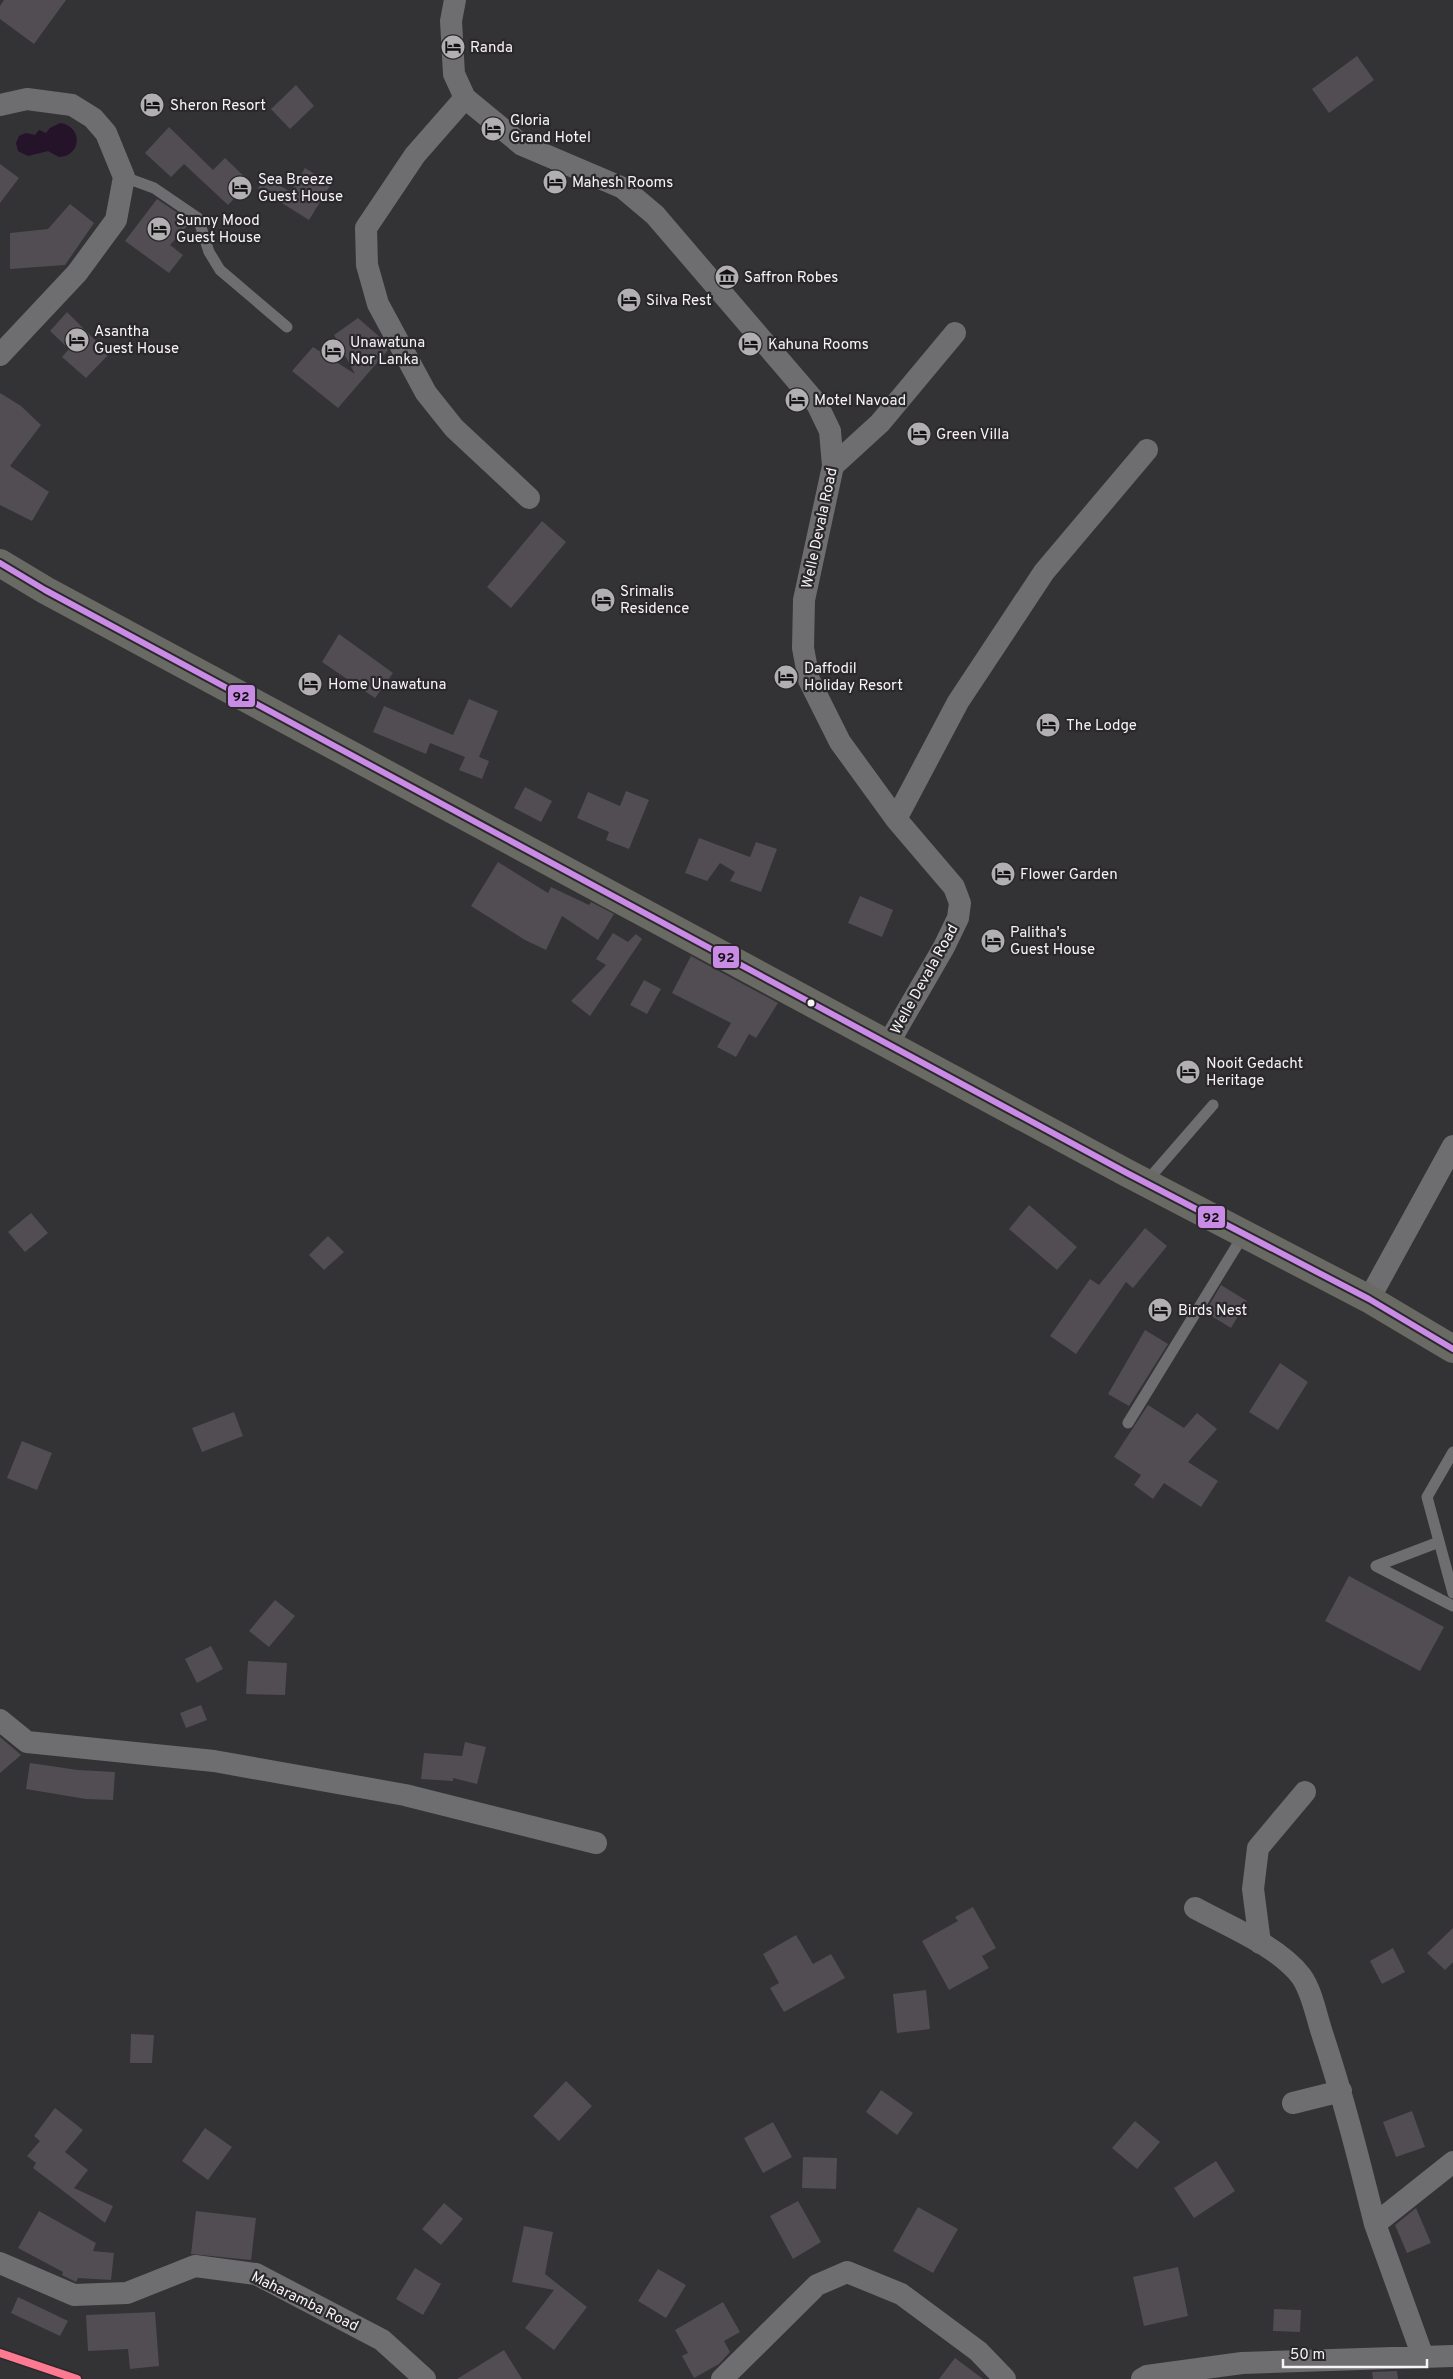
<svg xmlns="http://www.w3.org/2000/svg" width="1453" height="2379" font-family="Overpass,sans-serif">
  <style>
    .water { fill: #251329 }
    .building { fill: #524d53 }
    .lines { fill: none; stroke-linecap: round; stroke-linejoin: round }
    .service { stroke: #6e6d6f; stroke-width: 11 }
    .minor { stroke: #6e6d6f; stroke-width: 22 }
    .trunk { stroke: #6a6a64; stroke-width: 28 }
    .bus-1-casing { stroke: #2a282b; stroke-width: 10 }
    .bus-1 { stroke: #ca8be6; stroke-width: 6 }
    .rail-1-casing { stroke: #2a282b; stroke-width: 11 }
    .rail-1 { stroke: #fe7a93; stroke-width: 8 }
    .bus-dot { fill: #f5f3f5; stroke: #2a282b; stroke-width: 2 }
    .labels { text-anchor: middle; stroke-width: 4.5; stroke-linejoin: round; paint-order: stroke }
    .poi-label { font-size: 15px; fill: #f5f3f5; stroke: #2a282b; text-anchor: start }
    .street-label { font-size: 15px; fill: #f5f3f5; stroke: #2a282b }
    .line-badge { stroke: #2a282b; stroke-width: 2 }
    .pale-badge-label { font-size: 14px; text-anchor: middle; font-weight: bold; fill: #111 }
  </style>
  <rect width="100%" height="100%" fill="#333234"/>
  <path class="water" d="M60 123C83 126 82 156 59 157L48 151 28 156 18 151 16 143 19 136 26 133 35 135 39 130 46 133 50 128Z"/>
  <path class="building" d="M4 0H66L34 44 0 19V6Z
    M1357 56 1374 80 1329 113 1312 89Z
    M296 85 314 106 290 129 271 109Z
    M169 127 213 170 225 158 250 182 228 205 184 164 171 177 145 153Z
    M0 164 19 178 0 203Z
    M305 168 331 184 309 220 258 188 265 177 291 192Z
    M157 199 191 222 170 245 183 255 169 273 125 241Z
    M70 204 94 223 65 265 10 269V233L48 229Z
    M67 312 109 354 86 378 62 357 69 349 50 331Z
    M358 318 382 339 388 350 338 408 292 371 313 347 355 374 334 335Z
    M0 393 21 406 41 425 10 466 49 492 32 521 0 505Z
    M542 521 566 542 511 608 487 587Z
    M339 634 393 673 375 698 322 662Z
    M469 699 498 711 479 757 489 761 482 779 459 770 465 757 430 743 426 754 373 732 384 706 453 735Z
    M525 787 552 801 541 822 514 808Z
    M626 791 649 800 629 849 606 840 609 832 577 818 588 792 620 806Z
    M699 838 750 857 756 842 777 849 761 892 730 881 735 872 720 863 707 881 685 873Z
    M498 862 548 893 551 887 589 905 591 902 614 914 598 940 562 916 546 950 525 940 471 906Z
    M860 896 893 910 882 937 848 923Z
    M613 933 628 942 636 934 642 939 590 1016 571 1001 606 965 596 959Z
    M691 956 778 1003 756 1038 749 1034 736 1057 717 1047 731 1023 672 993Z
    M644 980 661 989 647 1014 630 1005Z
    M1029 1205 1077 1247 1057 1270 1009 1229Z
    M31 1213 48 1233 25 1252 8 1232Z
    M1145 1228 1167 1246 1133 1288 1126 1282 1076 1354 1050 1336 1090 1279 1099 1285Z
    M328 1236 344 1252 324 1270 309 1255Z
    M1221 1285 1247 1301 1231 1328 1205 1312Z
    M1145 1330 1168 1344 1129 1406 1108 1394Z
    M1280 1363 1308 1382 1278 1430 1249 1412Z
    M1148 1405 1184 1428 1197 1413 1217 1429 1188 1462 1218 1481 1201 1507 1164 1483 1153 1499 1134 1485 1141 1475 1114 1457Z
    M234 1412 243 1436 202 1452 192 1428Z
    M22 1441 52 1453 37 1490 7 1478Z
    M1349 1576 1444 1627 1420 1671 1325 1621Z
    M275 1600 295 1616 269 1647 249 1631Z
    M211 1646 223 1669 197 1683 185 1659Z
    M248 1661 287 1663 285 1695 246 1694Z
    M201 1705 207 1720 186 1728 180 1713Z
    M0 1737 21 1755 0 1773Z
    M465 1742 486 1747 477 1784 453 1778V1781L421 1779 424 1753 462 1756Z
    M30 1763 78 1770 115 1772 113 1800 86 1799 26 1789Z
    M973 1907 996 1948 982 1956 989 1968 949 1990 922 1941 958 1921 955 1917Z
    M1453 1928V1962L1445 1970 1427 1953Z
    M796 1935 813 1964 831 1954 845 1978 784 2012 770 1988 779 1983 763 1954Z
    M1393 1948 1405 1972 1382 1984 1370 1961Z
    M926 1990 930 2029 897 2033 893 1994Z
    M131 2034 154 2035 152 2063H130Z
    M566 2081 592 2106 559 2141 533 2116Z
    M881 2090 913 2113 897 2135 866 2112Z
    M55 2108 83 2130 65 2152 88 2170 74 2188 113 2206 105 2223 33 2168 36 2163 27 2156 40 2141 34 2136Z
    M1412 2111 1425 2147 1396 2157 1383 2122Z
    M1135 2121 1160 2142 1137 2169 1112 2148Z
    M773 2122 792 2157 763 2173 744 2138Z
    M205 2128 232 2147 208 2180 182 2161Z
    M803 2157 837 2158 836 2189 802 2188Z
    M1216 2161 1235 2191 1194 2218 1174 2188Z
    M798 2201 821 2242 793 2259 770 2216Z
    M444 2203 463 2219 441 2245 422 2229Z
    M918 2207 958 2229 933 2273 893 2251Z
    M1416 2208 1431 2243 1407 2253 1395 2225Z
    M39 2211 96 2243 93 2251 114 2253 111 2280 78 2278 76 2282 62 2275 63 2272 18 2248Z
    M196 2211 256 2218 251 2260 191 2254Z
    M524 2226 553 2232 545 2274 587 2307 554 2350 525 2328 554 2290 512 2282Z
    M1178 2267 1188 2316 1144 2326 1133 2277Z
    M415 2268 441 2284 423 2315 396 2299Z
    M658 2269 686 2285 666 2318 638 2301Z
    M18 2297 68 2321 60 2336 11 2313Z
    M723 2302 740 2332 724 2341 730 2352 719 2364 694 2378 682 2356 688 2353 675 2330Z
    M1274 2309 1301 2310 1300 2332 1273 2331Z
    M155 2312 159 2366 130 2369 128 2349 88 2351 86 2315Z
    M504 2350 522 2379H457Z
    M955 2358 983 2379H939Z
    M1397 2371 1398 2379H1373L1372 2372Z"/>
  <g class="lines">
    <path class="service" d="M124 177 154 188 198 218 209 252 220 270 287 327
      M1146 1182 1213 1105
      M1128 1423 1244 1234
      M1453 1452 1427 1497 1453 1593
      M1439 1542 1376 1566 1453 1606"/>
    <path class="minor" d="M455 0 451 21 454 74 465 98 522 145 623 188 655 215 817 404 830 431 833 466 804 600 803 648 809 680 840 742 896 819 954 887 960 903 958 918 944 947 888 1044
      M465 98 415 155 366 228 367 265 378 304 426 393 454 428 529 498
      M0 105 27 99 72 105 93 118 106 133 124 177 116 220 77 273 0 355
      M833 466 880 423 955 333
      M896 819 958 702 1044 572 1147 450
      M1369 1299 1453 1146
      M0 1720 27 1742 214 1761 405 1795 596 1843
      M1195 1908C1228 1926 1278 1946 1301 1976 1312 1991 1316 2015 1322 2033 1343 2096 1359 2160 1375 2224
      M1260 1943 1253 1889 1258 1848 1305 1792
      M1293 2103 1341 2091
      M0 2263 74 2295 127 2293 195 2266 256 2274 382 2340 425 2379
      M1423 2357 1375 2224 1453 2162
      M722 2379 817 2285 847 2272 901 2294 978 2351 1005 2379
      M1142 2379 1147 2376 1242 2363 1453 2356"/>
    <path class="trunk" d="M0 563 45 590 1127 1173 1369 1299 1453 1349"/>
    <defs>
      <path id="bus-1" d="M0 563 45 590 1127 1173 1369 1299 1453 1349"/>
    </defs>
    <use href="#bus-1" class="bus-1-casing"/>
    <use href="#bus-1" class="bus-1"/>
    <defs>
      <path id="rail-1" d="M0 2353 77 2379"/>
    </defs>
    <use href="#rail-1" class="rail-1-casing"/>
    <use href="#rail-1" class="rail-1"/>
  </g>
  <defs>
    <symbol id="hotel-disc" viewBox="-11 -11 22 22"><circle r="9.5" fill="#b1afb1" stroke="#2a282b"/><path d="M-6-4.5h1.5V1H6V5H4.5V3h-9V5H-6ZM-4 0a1.8 1.8 0 1 1 3.6 0ZM.5 0V-2.5h3Q6-2.5 6 0Z" fill="#111"/></symbol>
    <symbol id="museum-disc" viewBox="-11 -11 22 22"><circle r="9.5" fill="#b1afb1" stroke="#2a282b"/><path d="M0-6L6-3V-2H-6V-3ZM-5-1h2V3h-2ZM-1-1h2V3h-2ZM3-1h2V3H3ZM-6 4H6V6H-6Z" fill="#111"/></symbol>
  </defs>
  <g fill-rule="evenodd">
    <use href="#hotel-disc" x="439" y="33" width="28" height="28"/>
    <use href="#hotel-disc" x="138" y="91" width="28" height="28"/>
    <use href="#hotel-disc" x="479" y="115" width="28" height="28"/>
    <use href="#hotel-disc" x="541" y="168" width="28" height="28"/>
    <use href="#hotel-disc" x="226" y="174" width="28" height="28"/>
    <use href="#hotel-disc" x="145" y="215" width="28" height="28"/>
    <use href="#museum-disc" x="713" y="263" width="28" height="28"/>
    <use href="#hotel-disc" x="615" y="286" width="28" height="28"/>
    <use href="#hotel-disc" x="63" y="326" width="28" height="28"/>
    <use href="#hotel-disc" x="736" y="330" width="28" height="28"/>
    <use href="#hotel-disc" x="319" y="337" width="28" height="28"/>
    <use href="#hotel-disc" x="783" y="386" width="28" height="28"/>
    <use href="#hotel-disc" x="905" y="420" width="28" height="28"/>
    <use href="#hotel-disc" x="589" y="586" width="28" height="28"/>
    <use href="#hotel-disc" x="772" y="663" width="28" height="28"/>
    <use href="#hotel-disc" x="296" y="670" width="28" height="28"/>
    <use href="#hotel-disc" x="1034" y="711" width="28" height="28"/>
    <use href="#hotel-disc" x="989" y="860" width="28" height="28"/>
    <use href="#hotel-disc" x="979" y="927" width="28" height="28"/>
    <use href="#hotel-disc" x="1174" y="1058" width="28" height="28"/>
    <use href="#hotel-disc" x="1146" y="1296" width="28" height="28"/>
  </g>
  <circle class="bus-dot" cx="811" cy="1003" r="4.5"/>
  <g class="labels">
    <g class="poi-label">
      <text x="470" y="52">Randa</text>
      <text x="170" y="110">Sheron Resort</text>
      <text x="510" y="125">Gloria<tspan x="510" dy="17">Grand Hotel</tspan></text>
      <text x="258" y="184">Sea Breeze<tspan x="258" dy="17">Guest House</tspan></text>
      <text x="572" y="187">Mahesh Rooms</text>
      <text x="176" y="225">Sunny Mood<tspan x="176" dy="17">Guest House</tspan></text>
      <text x="744" y="282">Saffron Robes</text>
      <text x="646" y="305">Silva Rest</text>
      <text x="94" y="336">Asantha<tspan x="94" dy="17">Guest House</tspan></text>
      <text x="350" y="347">Unawatuna<tspan x="350" dy="17">Nor Lanka</tspan></text>
      <text x="768" y="349">Kahuna Rooms</text>
      <text x="814" y="405">Motel Navoad</text>
      <text x="936" y="439">Green Villa</text>
      <text x="620" y="596">Srimalis<tspan x="620" dy="17">Residence</tspan></text>
      <text x="804" y="673">Daffodil<tspan x="804" dy="17">Holiday Resort</tspan></text>
      <text x="328" y="689">Home Unawatuna</text>
      <text x="1066" y="730">The Lodge</text>
      <text x="1020" y="879">Flower Garden</text>
      <text x="1010" y="937">Palitha's<tspan x="1010" dy="17">Guest House</tspan></text>
      <text x="1206" y="1068">Nooit Gedacht<tspan x="1206" dy="17">Heritage</tspan></text>
      <text x="1178" y="1315">Birds Nest</text>
    </g>
    <g class="street-label">
      <text transform="translate(819 528) rotate(-78)" y="5">Welle Devala Road</text>
      <text transform="translate(924 979) rotate(-61)" y="5">Welle Devala Road</text>
      <text transform="translate(305 2301) rotate(26)" y="5">Maharamba Road</text>
    </g>
  </g>
  <g class="line-badge">
    <rect x="227" y="684" width="29" height="24" rx="5" fill="#ca8be6"/>
    <rect x="712" y="945" width="28" height="24" rx="5" fill="#ca8be6"/>
    <rect x="1197" y="1205" width="29" height="24" rx="5" fill="#ca8be6"/>
  </g>
  <g class="pale-badge-label">
    <text x="241" y="701">92</text>
    <text x="726" y="962">92</text>
    <text x="1211" y="1222">92</text>
  </g>
  <path d="M1283 2359v8h144v-8" fill="none" stroke="#f5f3f5" stroke-width="2.5"/>
  <text x="1290" y="2359" font-size="15" fill="#f5f3f5" stroke="#2a282b" stroke-width="4" paint-order="stroke">50 m</text>
</svg>
